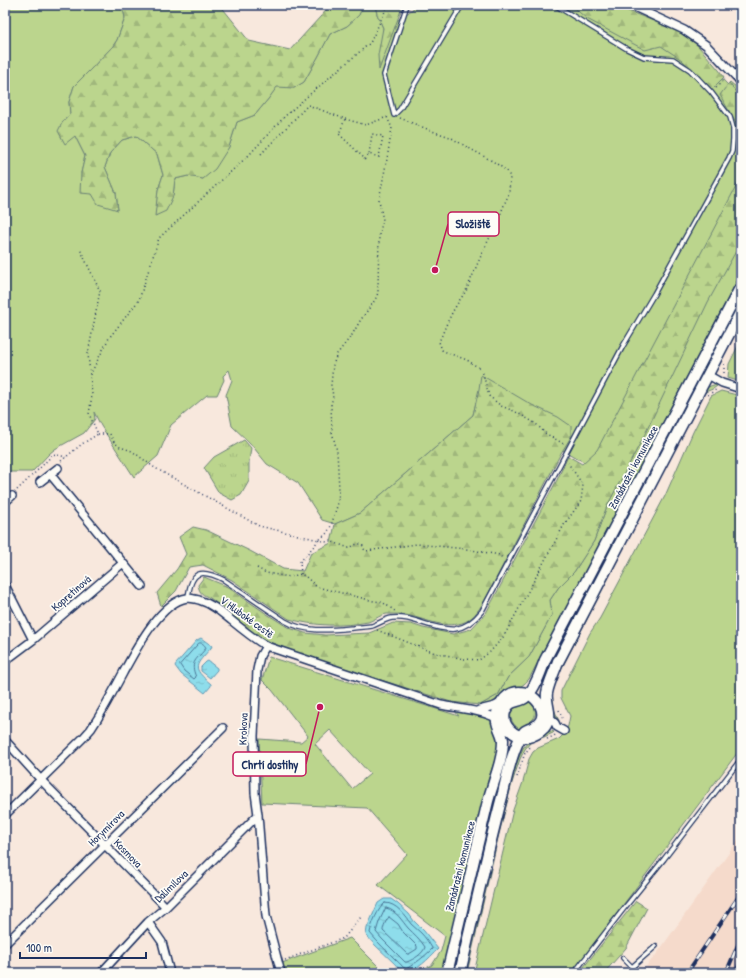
<svg xmlns="http://www.w3.org/2000/svg" width="746" height="978" font-family="'Patrick Hand',sans-serif">
  <style>
    .built { fill: #f5dacb }
    .green { fill: #bbd58d; stroke: #6b8276; fill-rule: evenodd }
    .forest { fill: url(#forest-firs); stroke: #6b8276 }
    .park { fill: url(#park-tufts); stroke: #6b8276 }
    .water { fill: url(#water-ripples); stroke: #6097b3 }
    .lines { fill: none; stroke-linecap: round; stroke-linejoin: round }
    .shore { stroke: #497596; stroke-width: 1 }
    .lane-casing { stroke: #1b2f5e; stroke-width: 6 }
    .street-casing { stroke: #1b2f5e; stroke-width: 10 }
    .secondary-casing { stroke: #1b2f5e; stroke-width: 13 }
    .path { stroke: #1b2f5e; stroke-width: 1.5; stroke-dasharray: 1 3; stroke-linecap: butt }
    .lane { stroke: #fdfcf7; stroke-width: 3.5 }
    .street { stroke: #fdfcf7; stroke-width: 7 }
    .secondary { stroke: #fdfcf7; stroke-width: 10 }
    .rail-casing { stroke: #1b2f5e; stroke-width: 4 }
    .rail { stroke: #fdfcf7; stroke-width: 2.5; stroke-dasharray: 8; stroke-linecap: butt }
    .labels { text-anchor: middle; stroke-width: 3.5; stroke-linejoin: round; paint-order: stroke }
    .street-label { font-size: 11px; fill: #1b2f5e; stroke: #fdfcf7 }
    .leader { fill: none; stroke: #c2185b; stroke-width: 1.5 }
    .callout-dot { fill: #c2185b; stroke: #fdfcf7; stroke-width: 1.5 }
    .callout { fill: #fdfcf7; stroke: #c2185b; stroke-width: 1.5 }
    .callout-label { font-size: 12px; text-anchor: middle; font-weight: bold; fill: #1b2f5e }
  </style>
  <defs>
    <pattern id="forest-firs" width="22" height="20" patternUnits="userSpaceOnUse"><rect width="22" height="20" fill="#bbd58d"/><path d="M5 1l3.5 6h-7zM16 11l3.5 6h-7z" fill="#a0b77c"/></pattern>
    <pattern id="park-tufts" width="24" height="20" patternUnits="userSpaceOnUse"><rect width="24" height="20" fill="#bbd58d"/><path d="M3 7l-1-3M5 7V3M7 7l1-3M15 17l-1-3M17 17v-4M19 17l1-3" fill="none" stroke="#a0b77c"/></pattern>
    <pattern id="water-ripples" width="26" height="14" patternUnits="userSpaceOnUse"><rect width="26" height="14" fill="#8eddeb"/><path d="M2 4q2-2 4 0t4 0M15 11q2-2 4 0t4 0" fill="none" stroke="#7abecc"/></pattern>
  </defs>
  <rect width="100%" height="100%" fill="#f8e8dd"/>
  <filter id="ink" filterUnits="userSpaceOnUse"><feTurbulence type="fractalNoise" baseFrequency=".025" numOctaves="2"/><feDisplacementMap in="SourceGraphic" scale="8" xChannelSelector="R" yChannelSelector="G"/><feConvolveMatrix kernelMatrix="1 2 1 2 8 2 1 2 1" color-interpolation-filters="sRGB"/></filter>
  <g filter="url(#ink)">
    <path class="built" d="M741 836V973H640L656 955Z"/>
    <path class="green" d="M5 5H120L124 13 125 18 117 40 113 46 91 69 74 86 69 102 70 114 62 123 75 136 85 156 81 173 92 194 118 210 116 193 105 167 110 153 122 140 136 136 157 154 163 175 158 190 156 216 173 196 175 179 188 176 203 179 229 147 237 122 255 115 269 98 277 86 294 88 304 82 318 57 330 34 347 26 359 15 363 5H375L377 14 383 28V31L413 9 414 5H598L687 41 739 97 729 83 730 82 741 91V273L529 679C520 690 516 686 506 692 495 699 495 704 480 705L498 695 508 677 529 657 552 615 550 600 558 588 574 572 594 541 607 506 644 436 618 481 476 402 473 415 360 513 335 524 322 520 298 483 267 464 250 443 232 426 226 395 232 380 229 370 223 376 224 380 217 395H207L171 425 158 456 134 477 101 426 94 412 95 419 84 433 55 449 49 454 32 472H5Z
      M741 293V299L537 693 534 691Z
      M741 340V382L728 378 729 364Z
      M714 385 717 386C713 390 708 390 704 393L553 685 552 694 554 709 559 721 556 717 552 709 551 688 555 677 704 393C706 389 708 386 714 385Z
      M721 391 741 396V748L572 973H474L513 810 523 782 529 759 533 752 538 748 559 739 564 734 568 726 570 716 561 698V691L590 633 600 618 665 496 693 432 711 396Z
      M269 657 459 716 454 710 472 712 492 719 499 738 498 751 489 777 481 807 442 973H416L432 965 441 951 445 936 378 885 407 854 367 808 262 803 259 739 301 742 308 736 272 690 262 680ZM330 730 370 774 352 789 315 744Z
      M530 701C536 707 538 716 531 721 527 725 524 726 521 730 513 726 506 715 515 708 519 705 525 705 530 701Z
      M551 731 554 732 553 733 530 743 525 749 520 759 512 783 498 838 467 973H465L497 834 509 789 517 762 523 748 529 741 544 733Z
      M514 737 517 739 500 787 489 826 455 973H452L490 810 503 765Z
      M350 938 385 973H285L282 963Z"/>
    <path class="forest" d="M119 5H220L249 41 290 50 331 5H363L359 15 347 26 330 34 318 57 304 82 294 88 277 87 269 98 255 115 237 122 229 147 215 169 203 179 188 176 175 179 173 196 166 211 155 216 158 190 163 175 157 154 136 136 122 140 110 153 105 167 116 193 118 210 98 204 92 194 80 193 81 173 85 156 75 136 65 144 58 131 62 123 70 114 69 102 74 86 91 69 113 46 117 40 125 18 124 13Z
      M375 5H403L379 70 378 55 383 28 377 14Z
      M571 5H613L684 33 699 47 719 70 724 77 712 89 682 60 661 46 645 50 587 19Z
      M729 83 741 99V133L737 125 720 95Z
      M741 175V242L708 302 644 436 607 506 594 541 574 572 558 588 550 600 552 615 529 657 508 677 498 695 480 705 451 702 298 654 261 638 210 598C202 594 200 594 198 585L204 577 226 586 267 614 289 628 305 633 325 635 369 633 393 623 411 624 423 628 453 634 471 629 486 613 557 480 568 456 582 464 597 450 739 181Z
      M481 375 532 405 558 417 571 426V437L561 453 484 602C478 611 472 620 462 623 442 629 424 618 405 615 401 614 395 614 390 614 382 613 375 620 368 622 342 627 314 626 289 619L232 580 203 565 189 567 176 591 161 606 157 593 177 569 186 554 179 537 193 527 206 530 250 551 283 569 303 571 311 553 331 543 335 524 360 513 473 415 479 389Z
      M636 901 647 908 626 948 604 973H579Z"/>
    <path class="park" d="M244 440 251 448 249 462V481L241 495 232 500 219 493 204 468 214 457Z"/>
    <path class="water" d="M201 638 212 646 211 648C195 666 191 667 211 684V686L205 693 181 674 175 666 176 664 197 640Z
      M208 661 217 668V670L210 678 201 671V667L206 662Z
      M384 899H391L398 904 409 914 414 921 424 931 438 949C429 958 417 972 403 973 392 959 377 949 366 935L367 928 378 903Z"/>
    <g class="lines">
      <path class="shore" d="M199 643C202 642 205 645 206 648 197 660 189 661 196 677L194 679 184 671 180 665Z
        M385 903C397 903 405 916 411 924 414 927 418 930 421 933 425 937 429 943 432 948V949C424 957 416 963 406 969 402 967 400 963 396 960 387 951 378 943 370 933 371 925 378 908 385 903Z
        M386 908C396 910 402 921 408 928 414 934 420 939 425 947 423 954 414 959 407 962H405L382 939 376 932 379 922Z
        M389 917 398 924 403 932 417 946V949L409 954H407L383 931C383 927 386 920 389 917Z"/>
      <defs>
        <path id="lane" d="M407 5 384 75 394 115 400 109 462 5
          M188 598C191 571 200 568 224 580L285 621C305 633 331 630 353 628 359 627 366 627 372 626 378 624 385 619 392 618 412 615 434 631 455 629 467 627 475 620 482 611L623 346 654 294 729 158 732 151 733 140V128L730 117 711 92 690 70 673 59 644 57 627 49 555 5
          M623 958 632 967 656 946
          M574 973 622 911 664 859 741 759"/>
        <path id="street" d="M630 5 684 30 706 45 741 82
          M708 375 722 383 741 389
          M50 474 142 586
          M40 482 58 468
          M5 502 12 496
          M5 585 33 640
          M266 646 260 656 257 670 254 736 255 793 258 815 266 916 281 973
          M5 661 33 640 123 563
          M479 710 495 706 501 703
          M546 715 555 723 557 727 564 731
          M5 740 41 780 166 907
          M5 815 83 738 91 729 98 718C107 703 115 688 123 673 135 651 160 602 187 598 191 598 195 599 199 600 212 604 221 612 232 621 243 630 254 639 266 646L441 705C461 709 482 710 500 720
          M148 922 162 942 170 973
          M5 944 223 728
          M101 973 148 922 166 907 258 815"/>
        <path id="secondary" d="M558 661C555 671 549 682 547 693 545 706 555 715 544 728 540 732 534 736 528 737 515 738 501 726 505 712 509 698 519 704 526 697 535 689 541 671 545 660L741 286
          M556 666 741 311
          M447 973C460 917 474 861 487 805 492 784 503 762 503 740 502 733 498 728 497 722 496 715 498 707 502 702 522 673 561 715 532 728 529 729 526 730 524 732 513 746 507 776 503 793 487 853 474 913 460 973"/>
      </defs>
      <use href="#lane" class="lane-casing"/>
      <use href="#street" class="street-casing"/>
      <use href="#secondary" class="secondary-casing"/>
      <path class="path" d="M716 88 725 78
        M400 118 432 131 450 137 467 147 494 162 507 171 510 177 509 193 498 220 480 258 466 291 459 301 453 311 447 323 439 342 442 350 448 353 467 360 482 370 489 396 501 406 514 411 535 423 545 433 564 444
        M345 119 366 125 387 117
        M261 154 308 105 345 119 339 134 365 159 363 161
        M365 159 369 154 379 157 383 136 372 134 369 154
        M724 364V376
        M90 375 109 338 139 300 159 238 249 155 285 116 310 94 370 43 388 5
        M708 395 717 389
        M98 434H110L114 442 120 447 132 451 155 468 259 526 319 540 327 533 331 526 338 503 339 489 337 451 332 432 331 405 333 396 331 385 333 365 337 354 352 335 360 321 375 300 378 293V287L379 235 383 220 379 200 387 159 392 128 387 117
        M61 461 82 444 98 434 89 414 92 395 88 354 100 291 80 249
        M17 490 43 465 53 454 66 457
        M257 568 266 573 290 577 301 574 306 577 317 587 374 601 382 602 395 611
        M301 574 300 562 319 540 327 542 330 541 349 548 357 544H362L364 549 366 551 417 544 466 549 500 555 503 560
        M377 630 432 652 464 659 479 660 490 652 504 636 564 525 581 501 583 485 568 463
        M559 710 562 718
        M547 739 554 736 556 734
        M517 777 525 753 531 746
        M285 960 344 938 361 917"/>
      <use href="#lane" class="lane"/>
      <use href="#street" class="street"/>
      <use href="#secondary" class="secondary"/>
      <defs>
        <path id="rail" d="M687 973 741 893
          M726 973 741 938
          M735 973 741 962"/>
      </defs>
      <use href="#rail" class="rail-casing"/>
      <use href="#rail" class="rail"/>
    </g>
  </g>
  <g class="labels">
    <g class="street-label">
      <text transform="translate(633 467) rotate(-62)" y="4">Zanádražní komunikace</text>
      <text transform="translate(71 593) rotate(-41)" y="4">Kopretinová</text>
      <text transform="translate(247 617) rotate(36)" y="4">V Hluboké cestě</text>
      <text transform="translate(243 729) rotate(-88)" y="4">Krokova</text>
      <text transform="translate(106 828) rotate(-45)" y="4">Horymírova</text>
      <text transform="translate(128 853) rotate(46)" y="4">Kosmova</text>
      <text transform="translate(460 866) rotate(-76)" y="4">Zanádražní komunikace</text>
      <text transform="translate(171 886) rotate(-44)" y="4">Dalimilova</text>
    </g>
  </g>
  <path class="leader" d="M435 270L448 224M320 707L306 764"/>
  <g class="callout-dot">
    <circle cx="435" cy="270" r="4"/>
    <circle cx="320" cy="707" r="4"/>
  </g>
  <g class="callout">
    <rect x="448" y="212" width="51" height="24" rx="4"/>
    <rect x="233" y="752" width="73" height="24" rx="4"/>
  </g>
  <g class="callout-label">
    <text x="473" y="228">Složiště</text>
    <text x="270" y="769">Chrtí dostihy</text>
  </g>
  <rect width="746" height="978" fill="none" stroke="#fdfcf7" stroke-width="20"/>
  <rect x="10" y="10" width="726" height="958" fill="none" stroke="#1b2f5e" stroke-width="1.5" filter="url(#ink)"/>
  <path d="M20 952v6h126v-6" fill="none" stroke="#1b2f5e" stroke-width="2"/>
  <text x="26" y="952" font-size="12" fill="#1b2f5e" stroke="#fdfcf7" stroke-width="3" paint-order="stroke">100 m</text>
</svg>
